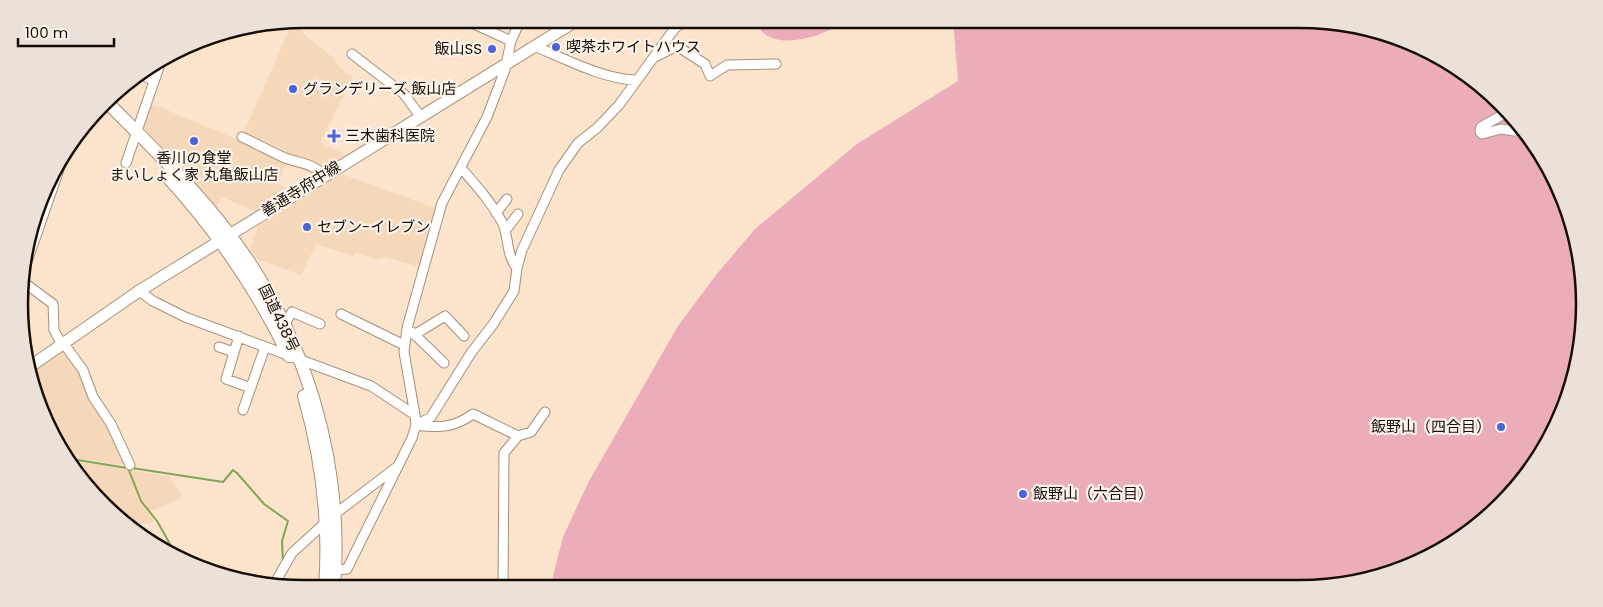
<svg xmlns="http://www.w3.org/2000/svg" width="1603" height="607" font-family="Poppins,'Noto Sans JP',sans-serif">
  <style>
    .built { fill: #f5d7ba }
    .green { fill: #ecadbb }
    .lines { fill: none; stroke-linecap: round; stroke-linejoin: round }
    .stream { stroke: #81a655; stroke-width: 2 }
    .minor-casing { stroke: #a6907a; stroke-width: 11 }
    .major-casing { stroke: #a6907a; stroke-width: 13 }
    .highway-casing { stroke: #a6907a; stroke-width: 14 }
    .minor { stroke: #fff; stroke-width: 9 }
    .major { stroke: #fff; stroke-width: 11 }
    .highway { stroke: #fff; stroke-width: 12 }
    .poi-dot { fill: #4a64d8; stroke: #fdf3ea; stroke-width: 2 }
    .labels { text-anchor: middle; stroke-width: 4.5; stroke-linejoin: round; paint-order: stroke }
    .poi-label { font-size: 15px; fill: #160e06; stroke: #fdf3ea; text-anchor: start }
    .street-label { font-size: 15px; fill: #160e06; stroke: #fdf3ea }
    .rim { fill: none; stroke: #160e06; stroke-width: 2.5 }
  </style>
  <rect width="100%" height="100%" fill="#fbe3cc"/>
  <path class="built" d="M293 21 305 35 333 58 345 73 353 77 320 142 346 155 314 175 286 164 278 184 290 189 255 211 222 197 217 207 141 126 148 104 160 107 240 141Z
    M336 172 438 209 420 267 385 257 377 260 355 252 353 256 316 244 301 275 259 260 250 249 258 226 295 204Z
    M63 349 78 369 125 465 65 457 32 377 41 365Z
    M66 460 169 476 183 498 148 512 154 521 148 524H125Z"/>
  <path class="green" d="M756 19H849C828 35 765 58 756 19Z
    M953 19H1299L1373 29 1473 78 1546 161 1582 267 1574 377 1546 446 1487 517 1425 559 1337 586 552 588V580L563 537 588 483 678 326 716 275 755 229 857 144 958 81Z"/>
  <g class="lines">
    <path class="stream" d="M65 458 127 468
      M128 468 141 501 157 521 174 551
      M132 468 223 482 233 470 237 473 264 504 288 521 282 541 283 562"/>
    <defs>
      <path id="minor" d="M463 19 511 41
        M534 46C566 59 600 78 635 80
        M352 54 404 94 420 116
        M653 58 677 46 705 64 710 76 727 65 776 64
        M141 75 153 80
        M1504 114 1481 127 1480 132 1482 134 1501 129 1514 131
        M242 137C257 144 271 152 285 158 301 164 310 162 324 175
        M126 163 160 64
        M461 168C476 185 492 203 503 224 509 238 506 255 517 268
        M496 213 507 199
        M505 231 518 214
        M22 276 62 161 59 159
        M22 281 53 304 54 330 62 345
        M139 291 153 301 185 317 371 386 415 415
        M341 314 404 345
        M284 325 292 312 320 324
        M412 332 444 363
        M414 335 445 316 464 336
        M239 336 226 379 251 388
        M64 344 83 370 93 397 111 424 130 465
        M219 347 234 352
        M243 410 265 347
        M416 425 431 417 471 353 494 323 514 291 517 268 522 250 559 170 578 143 597 128 619 105 675 28 688 19
        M416 425C439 428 454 428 473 414L518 436
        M335 514 398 466
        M329 571 347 569 412 438 416 425 415 415 404 352 407 328 442 203 487 117 505 70 511 41 521 19
        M272 584 276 581 292 553 326 522
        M503 588 504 453 518 436 531 432 545 412"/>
      <path id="major" d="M28 368 139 291 579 19"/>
      <path id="highway" d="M106 101C148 144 193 186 229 234 306 335 344 462 334 588
        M166 175C216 230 257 289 289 356
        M304 396C322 459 330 522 325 588"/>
    </defs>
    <use href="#minor" class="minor-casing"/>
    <use href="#major" class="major-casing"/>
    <use href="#highway" class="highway-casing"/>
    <use href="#minor" class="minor"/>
    <use href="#major" class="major"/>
    <use href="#highway" class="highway"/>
  </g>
  <g class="poi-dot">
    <circle cx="556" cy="47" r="5"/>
    <circle cx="492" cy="49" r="5"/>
    <circle cx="293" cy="89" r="5"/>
    <path d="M331.5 128.5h5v5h5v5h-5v5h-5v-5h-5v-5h5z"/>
    <circle cx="194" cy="141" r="5"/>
    <circle cx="307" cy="227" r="5"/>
    <circle cx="1501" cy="427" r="5"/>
    <circle cx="1023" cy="494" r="5"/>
  </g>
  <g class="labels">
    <g class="poi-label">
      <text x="566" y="52">喫茶ホワイトハウス</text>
      <text x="482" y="54" text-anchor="end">飯山SS</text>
      <text x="303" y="94">グランデリーズ 飯山店</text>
      <text x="345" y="141">三木歯科医院</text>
      <text x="194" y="163" text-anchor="middle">香川の食堂<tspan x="194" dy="17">まいしょく家 丸亀飯山店</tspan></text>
      <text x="317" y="232">セブン-イレブン</text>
      <text x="1491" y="432" text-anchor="end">飯野山（四合目）</text>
      <text x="1033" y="499">飯野山（六合目）</text>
    </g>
    <g class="street-label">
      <text transform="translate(301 189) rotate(-32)" y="5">善通寺府中線</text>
      <text transform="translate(279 318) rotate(64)" y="5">国道438号</text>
    </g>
  </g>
  <path d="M0 0H1603V607H0ZM304 28H1300A276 276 0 0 1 1576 304V304A276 276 0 0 1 1300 580H304A276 276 0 0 1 28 304V304A276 276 0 0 1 304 28Z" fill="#ebe1d8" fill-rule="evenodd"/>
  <path class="rim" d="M304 28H1300A276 276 0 0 1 1576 304V304A276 276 0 0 1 1300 580H304A276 276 0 0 1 28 304V304A276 276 0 0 1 304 28Z"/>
  <path d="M18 38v8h96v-8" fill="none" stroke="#160e06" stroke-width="2.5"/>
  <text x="25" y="38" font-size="15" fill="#160e06" stroke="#fdf3ea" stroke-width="4" paint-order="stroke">100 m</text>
</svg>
